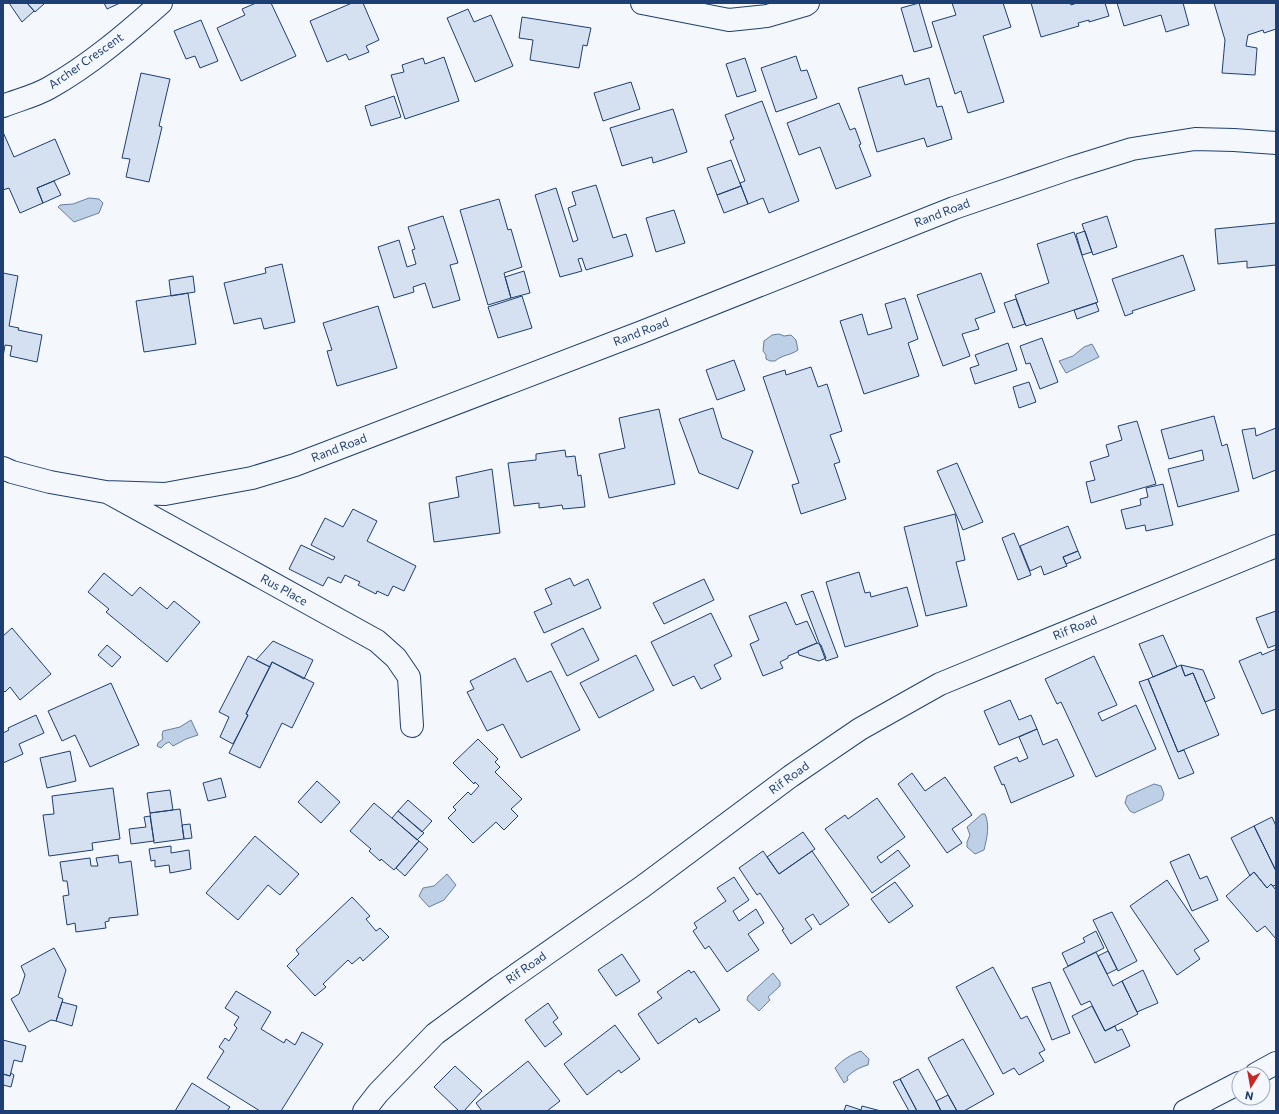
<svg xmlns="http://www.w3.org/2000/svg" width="1279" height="1114" font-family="Commissioner,sans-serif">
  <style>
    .water { fill: #bed0e5; stroke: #687fa3 }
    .building { fill: #d5e0f0; stroke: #1d3f73 }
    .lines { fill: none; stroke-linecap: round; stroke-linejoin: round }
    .street-casing { stroke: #1d3f73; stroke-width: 24 }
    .secondary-casing { stroke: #1d3f73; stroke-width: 24 }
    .street { stroke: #f4f7fb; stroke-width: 22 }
    .secondary { stroke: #f4f7fb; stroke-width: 22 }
    .labels { text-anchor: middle; stroke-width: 3; stroke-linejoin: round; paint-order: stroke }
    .street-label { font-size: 12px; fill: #1d3f73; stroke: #f4f7fb }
  </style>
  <rect width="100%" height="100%" fill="#f4f7fb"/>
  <path class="water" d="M89 198 99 199 103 203 99 213 74 222 58 207 60 205 73 204Z
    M779 334 784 336 791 335 796 340 798 350C789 356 784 354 775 361H770L766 359V355L763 351 764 341 772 335Z
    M1092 344 1099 357 1066 373 1059 361 1073 356 1084 347Z
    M191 720 198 735 186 739 173 746 169 742 165 744 161 748 157 746 158 743 163 739 162 735 163 731 180 727Z
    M1154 784 1161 786 1164 794 1162 800 1134 813 1130 811 1125 803 1127 796Z
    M982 814H985C990 825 987 838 984 850L975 854 967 847V842L970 835 967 827Z
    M447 874 456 885 444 900 429 907 419 896 423 888 434 886Z
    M773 973 780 982V986L768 997 770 1000 759 1011 747 1000 748 996Z
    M861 1051 869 1059 868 1065C860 1067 853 1071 847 1077L848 1080 844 1083 835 1068C842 1060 852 1054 861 1051Z"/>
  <path class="building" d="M9 3H27L34 11 22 22Z
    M27 3H45L35 12Z
    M104 3H120L107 9Z
    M256 3H271L296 56 241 81 217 28 245 15 242 9Z
    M352 3H363L379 40 366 46 369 52 349 60 346 54 327 62 310 21Z
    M919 3 932 47 914 52 901 8Z
    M952 3H1003L1011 27 983 36 1004 102 968 113 961 91 955 94 932 22 956 15Z
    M1031 3H1070L1071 5 1077 3H1105L1109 16 1089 22V20L1078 23 1079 26 1041 37Z
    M1117 3H1183L1189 25 1166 32 1161 15 1124 26Z
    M1214 3H1276V29L1264 33 1263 30 1248 35 1246 46 1257 48 1255 75 1222 73 1225 40Z
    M468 9 474 22 491 15 513 66 475 82 447 18Z
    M522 17 591 28 587 46 583 45 579 68 530 60 533 40 519 38Z
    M201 20 218 61 200 68 195 56 186 59 174 31Z
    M796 56 801 71 807 70 817 98 776 112 761 68Z
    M444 57 459 101 405 119 391 75 404 72 402 65 423 58 425 64Z
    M745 58 756 91 737 97 726 64Z
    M141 73 170 79 159 126 162 127 149 182 126 177 130 159 122 158Z
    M902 75 905 85 929 78 937 107 942 106 952 139 927 147 924 138 877 152 858 88Z
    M631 82 640 109 603 121 594 93Z
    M394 96 401 117 371 126 365 106Z
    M762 101 799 201 769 213 763 198 748 204 740 183 745 181 730 141 734 139 725 115Z
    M839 103 850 130 855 128 861 144 859 145 871 176 836 189 820 147 799 155 787 123Z
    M673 109 687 152 653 163 652 157 622 166 610 128Z
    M3 132 14 157 55 139 70 174 37 188 43 203 20 213 9 188 3 190Z
    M731 160 741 186 717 195 707 168Z
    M54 181 61 195 43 203 37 188Z
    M596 185 613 238 626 234 633 256 586 270 582 258 578 259 582 271 560 277 535 195 556 188 573 242 578 240 568 208 576 205 572 192Z
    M741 186 748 204 724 213 717 195Z
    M499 199 508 230 511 229 522 267 504 273 511 298 488 305 460 210Z
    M674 210 685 243 656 252 646 218Z
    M443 216 458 263 450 265 460 300 433 308 425 283 413 287 414 292 394 298 378 247 399 240 407 267 416 264 412 250 415 249 408 227Z
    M1107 216 1117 247 1093 255 1082 224Z
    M1276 223V265L1247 268V261L1218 264 1215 229Z
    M1085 231 1092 252 1082 255 1076 234Z
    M1074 232 1098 302 1026 326 1015 295 1049 283 1037 244Z
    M1183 255 1195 290 1132 311 1133 313 1125 316 1112 279Z
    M282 264 295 322 264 329 261 318 234 324 224 283 266 273 265 268Z
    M524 271 530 293 511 298 505 277Z
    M3 273 18 276 9 326 19 328 18 330 42 335 37 362 10 356 12 346 5 345 3 357Z
    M981 273 995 312 975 319 979 329 962 334 970 356 943 366 917 295Z
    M193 276 195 292 171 296 169 280Z
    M188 293 196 344 144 352 136 301Z
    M522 296 532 328 498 338 488 307Z
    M905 298 918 339 908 343 919 376 864 394 840 321 862 314 868 335 892 328 885 304Z
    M1016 299 1025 324 1013 328 1004 303Z
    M1096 303 1099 311 1077 319 1074 310Z
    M378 306 397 368 337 386 327 351 332 350 323 323Z
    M1042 338 1058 382 1040 389 1030 363 1026 364 1020 346Z
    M1008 343 1017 370 975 384 970 368 979 365 975 355Z
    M734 360 745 390 717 400 706 370Z
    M811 367 818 387 827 384 842 431 830 435 840 462 834 464 846 499 801 514 792 485 799 483 763 377 785 370 786 375Z
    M1029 382 1036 402 1019 408 1013 387Z
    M713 408 722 438 753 451 738 489 699 473 679 419Z
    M659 409 675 484 609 498 599 454 625 448 619 418Z
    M1214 416 1222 446 1227 444 1239 491 1178 507 1168 469 1204 460 1202 450 1169 459 1161 430Z
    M1137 421 1156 484 1091 503 1086 482 1095 480 1090 462 1109 456 1106 445 1122 440 1118 426Z
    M1255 428 1256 436 1276 428V470L1253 479 1242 430Z
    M565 450 566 457 575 456 578 476 581 475 585 507 563 509 562 505 539 508V503L514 506 508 463 536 460V454Z
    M957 463 983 522 963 530 937 471Z
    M492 469 500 533 434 542 429 503 459 497 456 477Z
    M1163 484 1173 525 1146 531 1145 525 1126 529 1121 510 1141 505 1140 499 1148 497 1146 488Z
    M353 509 377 521 367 541 416 566 404 591 393 586 388 596 377 591 376 594 358 585 360 582 345 575 341 583 328 577 323 586 289 569 301 545 333 560 335 557 311 545 325 518 343 527Z
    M955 514 965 560 956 562 967 606 926 616 904 527Z
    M1068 526 1078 551 1063 557 1067 566 1044 575 1041 566 1030 571 1020 546Z
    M1014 533 1031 575 1018 580 1002 538Z
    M1078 551 1081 558 1066 564 1063 557Z
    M859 572 865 593 870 592 871 597 907 587 918 626 845 647 826 582Z
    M104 573 132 596 140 587 167 609 174 601 200 622 167 662 106 612 109 609 88 592Z
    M570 578 574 586 588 579 601 608 544 633 534 612 552 604 545 589Z
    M704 579 714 600 664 624 653 603Z
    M813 591 838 657 826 661 801 595Z
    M786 602 796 625 807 621 817 643 798 651V652L788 656V658L780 662 783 668 763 676 750 644 759 640 749 616Z
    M1276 611V645L1268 648 1256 618Z
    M711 613 732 656 714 665 721 679 701 689 694 676 673 686 651 642Z
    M12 628 51 674 20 700 10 687 5 692 3 690V636Z
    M583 628 599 660 567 676 551 644Z
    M1163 635 1177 667 1153 677 1139 644Z
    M273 641 313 660 304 679 272 662 270 667 256 660Z
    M817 643 821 645 826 658 819 661 799 655 798 651Z
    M107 645 121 657 112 667 98 655Z
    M1276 649V709L1262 714 1239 661 1261 652 1262 655Z
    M636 655 654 690 599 718 580 683Z
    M248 656 270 667 246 714 248 715 233 744 220 737 229 717 219 712Z
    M1094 656 1117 705 1098 713 1102 721 1136 705 1156 749 1096 777 1061 702 1057 704 1045 679Z
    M515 658 527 682 551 671 580 730 521 758 503 724 487 731 467 692 474 689 470 681Z
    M272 662 314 683 292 728 282 723 260 768 229 753 248 715 246 714Z
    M1181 665 1203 670 1215 698 1205 702 1193 673 1185 676Z
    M1181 665 1185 676 1193 673 1219 735 1178 752 1148 679Z
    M1148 679 1178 752 1184 750 1194 773 1179 779 1139 682Z
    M111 683 139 745 90 767 75 735 62 741 48 711Z
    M1010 700 1019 720 1031 715 1037 729 999 745 984 711Z
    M36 715 44 733 19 744 23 754 3 763V733L9 730 8 728Z
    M1037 729 1043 745 1057 739 1074 776 1011 803 1004 784 1002 785 994 767 1017 757 1019 762 1028 758 1019 737Z
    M478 739 498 759 495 762 500 767 495 772 522 799 511 809 518 816 504 830 496 822 473 843 448 818 456 810 453 807 468 792 471 795 479 786 475 782 474 784 453 763Z
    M70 751 76 781 47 788 40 758Z
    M912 773 925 791 945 777 972 815 952 829 962 843 947 853 898 784Z
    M221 778 226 797 208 801 203 783Z
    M317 781 340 802 321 823 298 802Z
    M113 788 120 839 92 843 93 850 49 856 43 815 54 814 52 796Z
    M170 790 173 810 150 813 147 793Z
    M877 798 905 837 877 857 881 863 898 850 910 866 872 893 825 829 845 815 848 819Z
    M408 800 432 821 422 832 398 811Z
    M374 803 419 841 394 870 381 859 380 861 369 851 371 849 350 831Z
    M180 809 184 839 154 843 150 813Z
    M398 811 424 833 417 840 392 818Z
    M150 816 154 841 131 844 129 829 146 827 144 817Z
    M1272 817 1276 826V871L1254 826Z
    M190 824 192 838 184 839 182 825Z
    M1254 826 1276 871V885L1273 886 1271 884 1267 888 1254 872 1250 876 1231 838Z
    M803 832 815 849 779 874 767 857Z
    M255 836 299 874 280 895 268 885 238 920 206 893Z
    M419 841 428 849 405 876 396 868Z
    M171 846V853L189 850 191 869 170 873 169 865 155 867V860L151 861 149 849Z
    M763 851 779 874 812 851 849 905 820 925 813 914 805 919 812 929 791 944 782 930 784 929 760 893 757 895 739 868Z
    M1189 854 1200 879 1207 876 1218 900 1192 911 1170 862Z
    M118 855 119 863 131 861 138 915 109 918V921L105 922 106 928 76 932 75 923 67 925 63 896 69 895 67 881H63L60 862 90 858 91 866H98L96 858Z
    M1254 872 1267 888 1271 884 1276 890V939L1265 926 1257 932 1226 896Z
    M734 877 749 900 733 911 739 921 756 909 764 923 748 934 759 950 727 972 709 946 705 949 693 931 697 928 694 923 726 901 717 888Z
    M1167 880 1209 941 1194 950 1200 959 1177 975 1130 906Z
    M895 882 913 906 889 923 871 899Z
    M352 897 370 916 366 919 376 931 380 928 389 937 363 961 360 957 352 964 348 960 323 984 326 987 315 996 287 966 299 954 296 950Z
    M1112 912 1137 961 1118 971 1093 920Z
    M1096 931 1104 948 1068 966 1062 953 1085 942 1083 938Z
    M54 948 66 970 58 997 63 999 56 1021 51 1020 29 1032 11 999 19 994 25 975 21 966Z
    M1108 951 1117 969 1107 974 1098 956Z
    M1096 952 1113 986 1122 981 1138 1014 1105 1031 1090 1001 1081 1005 1063 969Z
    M622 954 640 981 616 996 598 970Z
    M993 967 1021 1019 1027 1016 1045 1050 1039 1053 1044 1061 1019 1075 1014 1068 1003 1074 956 987Z
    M689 970 691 973 694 971 720 1010 699 1023 696 1018 658 1044 638 1014 662 998 657 992Z
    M1143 970 1158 1003 1137 1012 1122 981Z
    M1050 982 1070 1033 1052 1040 1032 988Z
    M236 991 271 1012 261 1029 284 1043 286 1039 295 1045 302 1032 323 1044 281 1111H260L207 1078 224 1051 219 1047 225 1038 229 1041 237 1028 234 1025 239 1017 225 1008Z
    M62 1002 77 1006 72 1026 56 1021Z
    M548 1003 558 1018 553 1022 562 1034 545 1047 525 1020Z
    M1092 1006 1105 1031 1115 1026 1117 1031 1122 1029 1130 1046 1095 1063 1072 1016Z
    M615 1025 640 1059 621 1073 619 1070 587 1095 564 1064Z
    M963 1039 994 1094 964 1111H957L928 1058Z
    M3 1040 26 1046 22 1062 14 1060 10 1076 3 1074Z
    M528 1061 560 1101 547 1111H482L476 1103Z
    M455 1066 482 1091 464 1111H459L434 1087Z
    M918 1069 936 1101 941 1111H917L900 1079Z
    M11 1073 14 1075 11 1087 3 1085V1074L10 1076Z
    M900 1079 917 1111H909L893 1082Z
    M192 1083 230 1107 227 1111H175Z
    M948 1095 957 1111H941L936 1101Z
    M846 1105 861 1110 862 1106 881 1111H844Z"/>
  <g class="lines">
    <defs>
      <path id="street" d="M642 3 729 20 767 16 805 5 808 3
        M3 106C18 100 35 96 49 88 90 65 126 34 161 3
        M3 468 12 472 50 482 106 492 165 494 252 478 295 465 642 332 954 208 1071 168 1132 149 1195 139 1234 140 1276 143
        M109 493 377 641 396 658 409 677 412 726
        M364 1111 378 1093 435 1034 499 987 642 887 791 776 860 729 940 684 1276 546"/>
      <path id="secondary" d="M1256 1074 1276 1063
        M1185 1111 1239 1083"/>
    </defs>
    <use href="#street" class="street-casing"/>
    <use href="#secondary" class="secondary-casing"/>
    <use href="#street" class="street"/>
    <use href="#secondary" class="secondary"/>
  </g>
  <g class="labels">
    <g class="street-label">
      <text transform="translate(86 61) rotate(-35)" y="4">Archer Crescent</text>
      <text transform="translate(942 213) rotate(-21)" y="4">Rand Road</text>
      <text transform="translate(641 332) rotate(-21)" y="4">Rand Road</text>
      <text transform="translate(339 448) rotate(-21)" y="4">Rand Road</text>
      <text transform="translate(284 590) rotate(29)" y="4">Rus Place</text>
      <text transform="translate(1075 628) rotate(-22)" y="4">Rif Road</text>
      <text transform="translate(789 778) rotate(-36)" y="4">Rif Road</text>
      <text transform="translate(526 968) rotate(-35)" y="4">Rif Road</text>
    </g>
  </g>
  <rect width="1279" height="1114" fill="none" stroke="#1d3f73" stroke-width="8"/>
  <g transform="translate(1251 1086) rotate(191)"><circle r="19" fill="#f4f7fb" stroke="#9eadc5"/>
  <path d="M0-3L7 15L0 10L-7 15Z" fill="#c62828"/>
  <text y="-6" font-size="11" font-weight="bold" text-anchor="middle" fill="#1d3f73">N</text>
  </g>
</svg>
